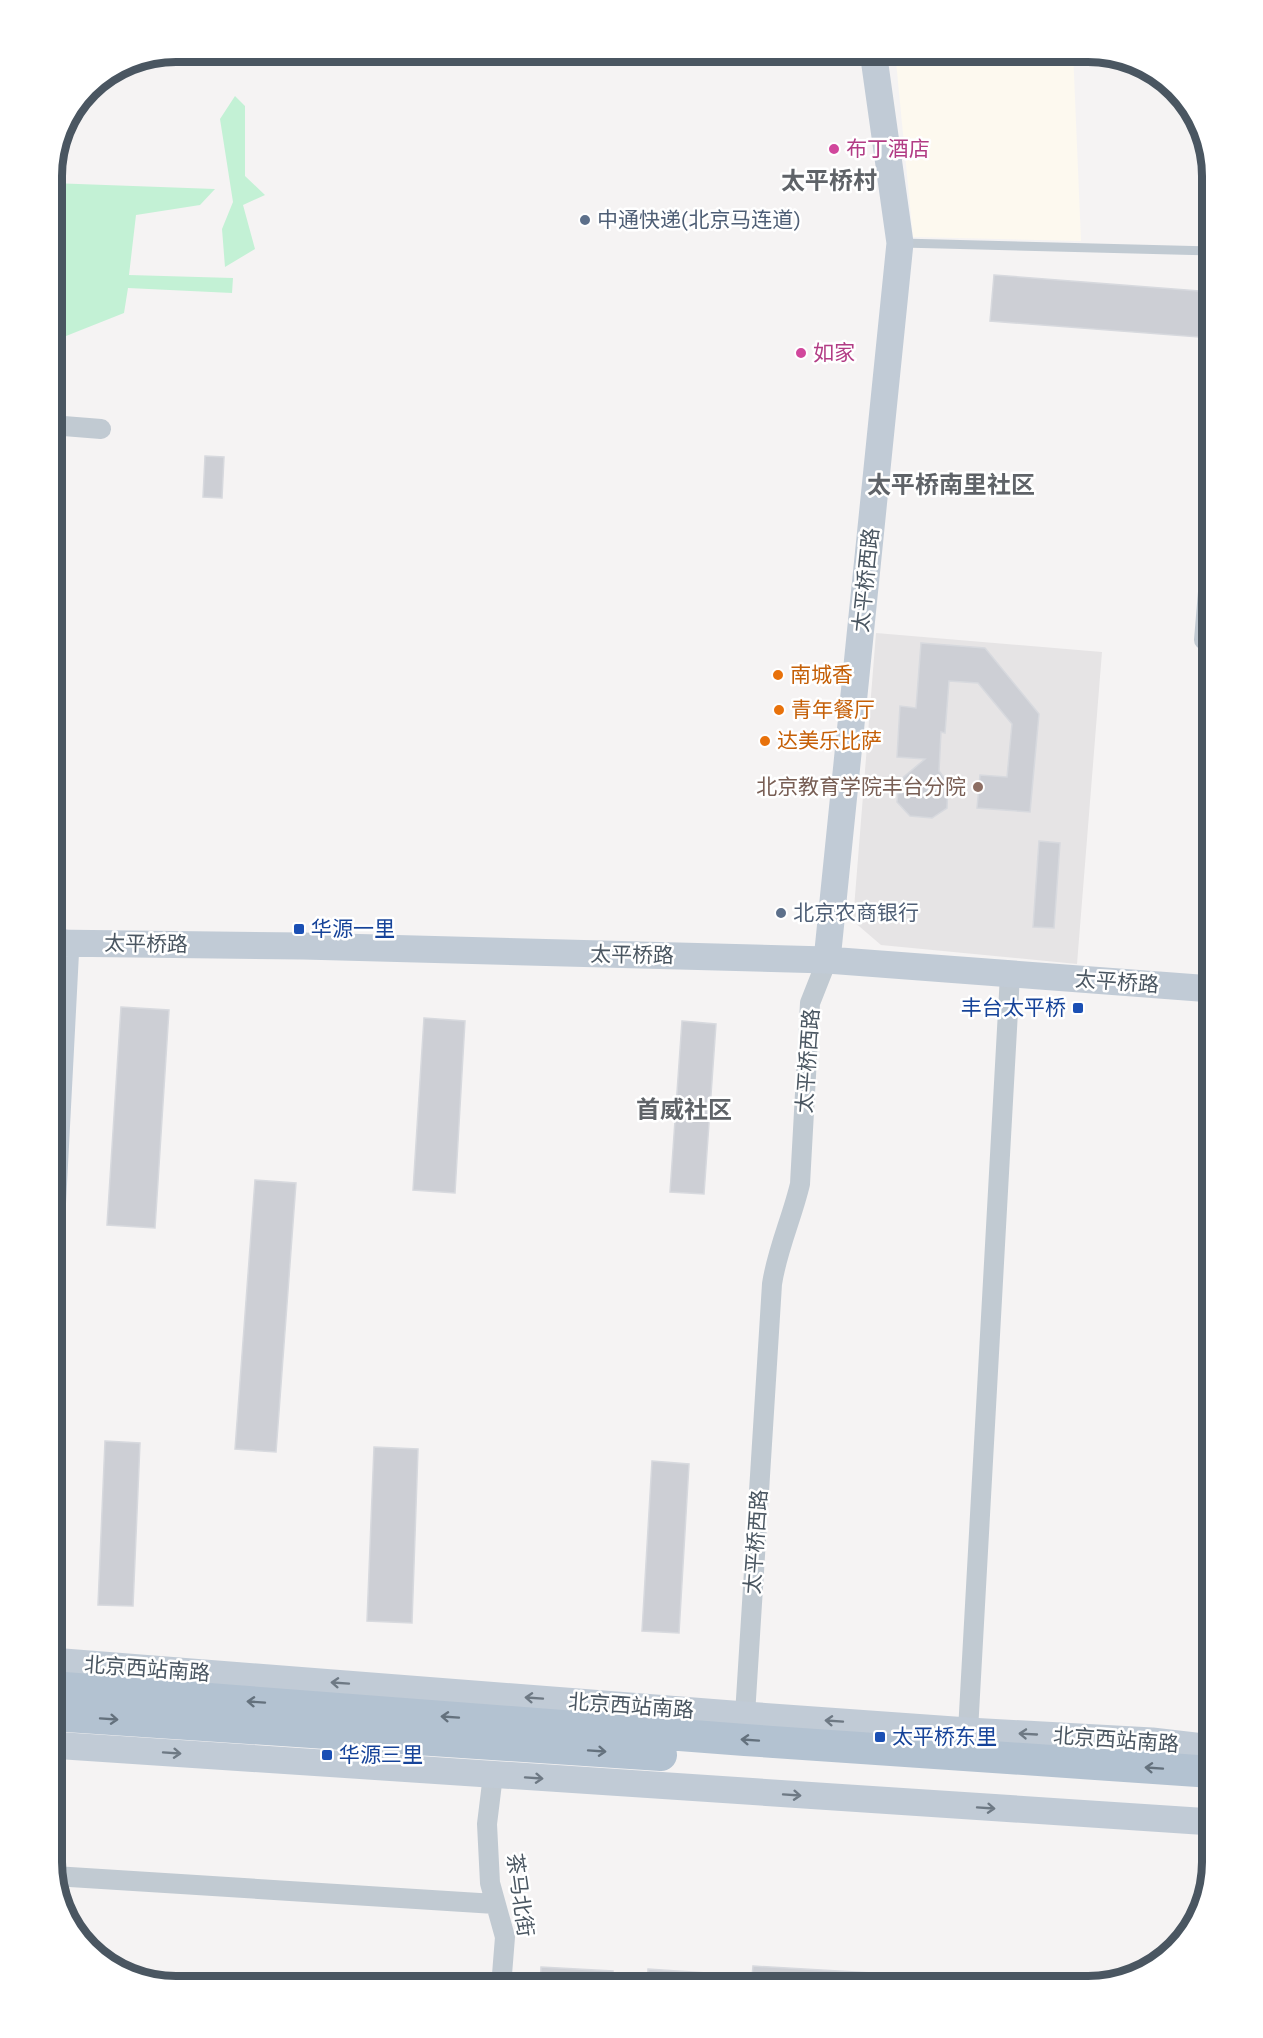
<svg xmlns="http://www.w3.org/2000/svg" width="1263" height="2038" font-family="'Work Sans','Noto Sans SC',sans-serif">
  <style>
    .commercial { fill: #fdf9ef }
    .education { fill: #e6e4e5 }
    .green { fill: #c3f1d5 }
    .building { fill: #cdcfd5; stroke: #d7d9de; stroke-width: 1.5 }
    .lines { fill: none; stroke-linecap: round; stroke-linejoin: round }
    .lane { stroke: #c1cad2; stroke-width: 9 }
    .street { stroke: #c1cad2; stroke-width: 20 }
    .secondary { stroke: #c1cbd6; stroke-width: 27 }
    .primary { stroke: #b3c2d1; stroke-width: 32 }
    .oneway { stroke: #6e7984 }
    .oneway2 { stroke: #64717d }
    .hotel-dot { fill: #d1479c; stroke: #fff; stroke-width: 2 }
    .service-dot { fill: #5c6f8a; stroke: #fff; stroke-width: 2 }
    .food-dot { fill: #e8710a; stroke: #fff; stroke-width: 2 }
    .education-dot { fill: #8d6e63; stroke: #fff; stroke-width: 2 }
    .transit-dot { fill: #1a4fb4; stroke: #fff; stroke-width: 2 }
    .labels { text-anchor: middle; stroke-width: 5; stroke-linejoin: round; paint-order: stroke }
    .hotel-label { font-size: 21px; fill: #b23c85; stroke: #fff; text-anchor: start }
    .service-label { font-size: 21px; fill: #4e5e75; stroke: #fff; text-anchor: start }
    .street-label { font-size: 21px; fill: #4a5661; stroke: #fff }
    .food-label { font-size: 21px; fill: #c56008; stroke: #fff; text-anchor: start }
    .education-label { font-size: 21px; fill: #785e54; stroke: #fff; text-anchor: end }
    .transit-label { font-size: 21px; fill: #164399; stroke: #fff; text-anchor: start }
    .quarter-label { font-size: 24px; font-weight: bold; fill: #5f6368; stroke: #fff }
    .rim { fill: none; stroke: #4a5661; stroke-width: 8 }
  </style>
  <rect width="100%" height="100%" fill="#f5f3f3"/>
  <path class="commercial" d="M895 51H1073L1081 241 913 237Z"/>
  <path class="education" d="M876 633 1102 652 1077 964 881 945 853 921Z"/>
  <path class="green" d="M235 96 245 106V176L265 195 243 205 255 249 225 267 222 229 233 202 220 119Z
    M51 183 215 189 200 205 136 215 129 275 233 278 232 293 128 288 124 313 66 336 60 259 51 258Z"/>
  <path class="building" d="M994 275 1212 292V338L990 321Z
    M205 456 224 457 222 498 203 497Z
    M921 643 985 648 1039 714 1030 812 977 808 980 775 1007 777 1012 724 978 683 949 681 945 733 941 732 939 771 948 783 947 808 932 818 910 816 897 802 899 781 925 759 897 757 900 706 916 708Z
    M1039 841 1060 843 1054 928 1033 927Z
    M121 1007 169 1010 155 1228 107 1225Z
    M424 1018 465 1021 455 1193 413 1190Z
    M682 1021 716 1024 704 1194 670 1192Z
    M255 1180 296 1183 276 1452 235 1449Z
    M105 1441 140 1443 133 1606 98 1605Z
    M374 1447 418 1449 412 1623 367 1621Z
    M652 1461 689 1464 679 1633 642 1631Z
    M753 1966 923 1976V1987H751Z
    M541 1967 613 1971V1987H540Z
    M648 1969 721 1974V1987H647Z"/>
  <g class="lines">
    <path class="lane" d="M902 243 1212 251"/>
    <path class="street" d="M51 425 101 429
      M1212 640H1204L1212 544
      M745 1715 772 1284C777 1250 792 1218 800 1184L810 1003 827 960
      M968 1731 1010 975
      M493 1775 487 1824 490 1883 505 1937 501 1987
      M54 1876 495 1904"/>
    <path class="secondary" d="M51 943 303 946 827 960 1212 989
      M827 960 900 243 873 51
      M51 1232 66 943
      M51 1661 745 1715 968 1731 1152 1741 1212 1748
      M51 1745 1212 1822"/>
    <path class="primary" d="M51 1687 745 1740 1212 1772
      M51 1715 661 1755"/>
  </g>
  <defs><path id="oneway-shaft" d="M-6 0H5M1.5-3L5.5 0L1.5 3" fill="none" stroke-width="1.6" stroke-linecap="round" stroke-linejoin="round" transform="scale(1.5)"/></defs>
  <g class="oneway">
    <use href="#oneway-shaft" transform="translate(340 1683) rotate(-176)"/>
    <use href="#oneway-shaft" transform="translate(534 1698) rotate(-176)"/>
    <use href="#oneway-shaft" transform="translate(834 1721) rotate(-176)"/>
    <use href="#oneway-shaft" transform="translate(1028 1734) rotate(-177)"/>
    <use href="#oneway-shaft" transform="translate(172 1753) rotate(4)"/>
    <use href="#oneway-shaft" transform="translate(534 1778) rotate(4)"/>
    <use href="#oneway-shaft" transform="translate(792 1795) rotate(4)"/>
    <use href="#oneway-shaft" transform="translate(986 1808) rotate(4)"/>
  </g>
  <g class="oneway2">
    <use href="#oneway-shaft" transform="translate(256 1702) rotate(-176)"/>
    <use href="#oneway-shaft" transform="translate(450 1717) rotate(-176)"/>
    <use href="#oneway-shaft" transform="translate(109 1719) rotate(4)"/>
    <use href="#oneway-shaft" transform="translate(750 1740) rotate(-176)"/>
    <use href="#oneway-shaft" transform="translate(597 1751) rotate(4)"/>
    <use href="#oneway-shaft" transform="translate(1154 1768) rotate(-176)"/>
  </g>
  <g class="hotel-dot">
    <circle cx="834" cy="149" r="6"/>
    <circle cx="801" cy="353" r="6"/>
  </g>
  <g class="service-dot">
    <circle cx="585" cy="220" r="6"/>
    <circle cx="781" cy="913" r="6"/>
  </g>
  <g class="food-dot">
    <circle cx="778" cy="675" r="6"/>
    <circle cx="779" cy="710" r="6"/>
    <circle cx="765" cy="741" r="6"/>
  </g>
  <circle class="education-dot" cx="978" cy="787" r="6"/>
  <g class="transit-dot">
    <rect x="293" y="923" width="12" height="12" rx="3"/>
    <rect x="1072" y="1002" width="12" height="12" rx="3"/>
    <rect x="874" y="1731" width="12" height="12" rx="3"/>
    <rect x="321" y="1749" width="12" height="12" rx="3"/>
  </g>
  <g class="labels">
    <g class="hotel-label">
      <text x="846" y="156">布丁酒店</text>
      <text x="813" y="360">如家</text>
    </g>
    <g class="service-label">
      <text x="597" y="227">中通快递(北京马连道)</text>
      <text x="793" y="920">北京农商银行</text>
    </g>
    <g class="street-label">
      <text transform="translate(866 580) rotate(-84)" y="7">太平桥西路</text>
      <text transform="translate(146 944) rotate(1)" y="7">太平桥路</text>
      <text transform="translate(632 955) rotate(1)" y="7">太平桥路</text>
      <text transform="translate(1117 982) rotate(4)" y="7">太平桥路</text>
      <text transform="translate(808 1061) rotate(-86)" y="7">太平桥西路</text>
      <text transform="translate(756 1542) rotate(-86)" y="7">太平桥西路</text>
      <text transform="translate(147 1669) rotate(4)" y="7">北京西站南路</text>
      <text transform="translate(631 1706) rotate(4)" y="7">北京西站南路</text>
      <text transform="translate(1116 1740) rotate(4)" y="7">北京西站南路</text>
      <text transform="translate(520 1895) rotate(82)" y="7">茶马北街</text>
    </g>
    <g class="food-label">
      <text x="790" y="682">南城香</text>
      <text x="791" y="717">青年餐厅</text>
      <text x="777" y="748">达美乐比萨</text>
    </g>
    <g class="education-label">
      <text x="966" y="794">北京教育学院丰台分院</text>
    </g>
    <g class="transit-label">
      <text x="311" y="936">华源一里</text>
      <text x="1066" y="1015" text-anchor="end">丰台太平桥</text>
      <text x="892" y="1744">太平桥东里</text>
      <text x="339" y="1762">华源三里</text>
    </g>
    <g class="quarter-label">
      <text x="829" y="189">太平桥村</text>
      <text x="951" y="493">太平桥南里社区</text>
      <text x="684" y="1118">首威社区</text>
    </g>
  </g>
  <path d="M0 0H1263V2038H0ZM176 62H1088A114 114 0 0 1 1202 176V1862A114 114 0 0 1 1088 1976H176A114 114 0 0 1 62 1862V176A114 114 0 0 1 176 62Z" fill="#fff" fill-rule="evenodd"/>
  <path class="rim" d="M176 62H1088A114 114 0 0 1 1202 176V1862A114 114 0 0 1 1088 1976H176A114 114 0 0 1 62 1862V176A114 114 0 0 1 176 62Z"/>
</svg>
